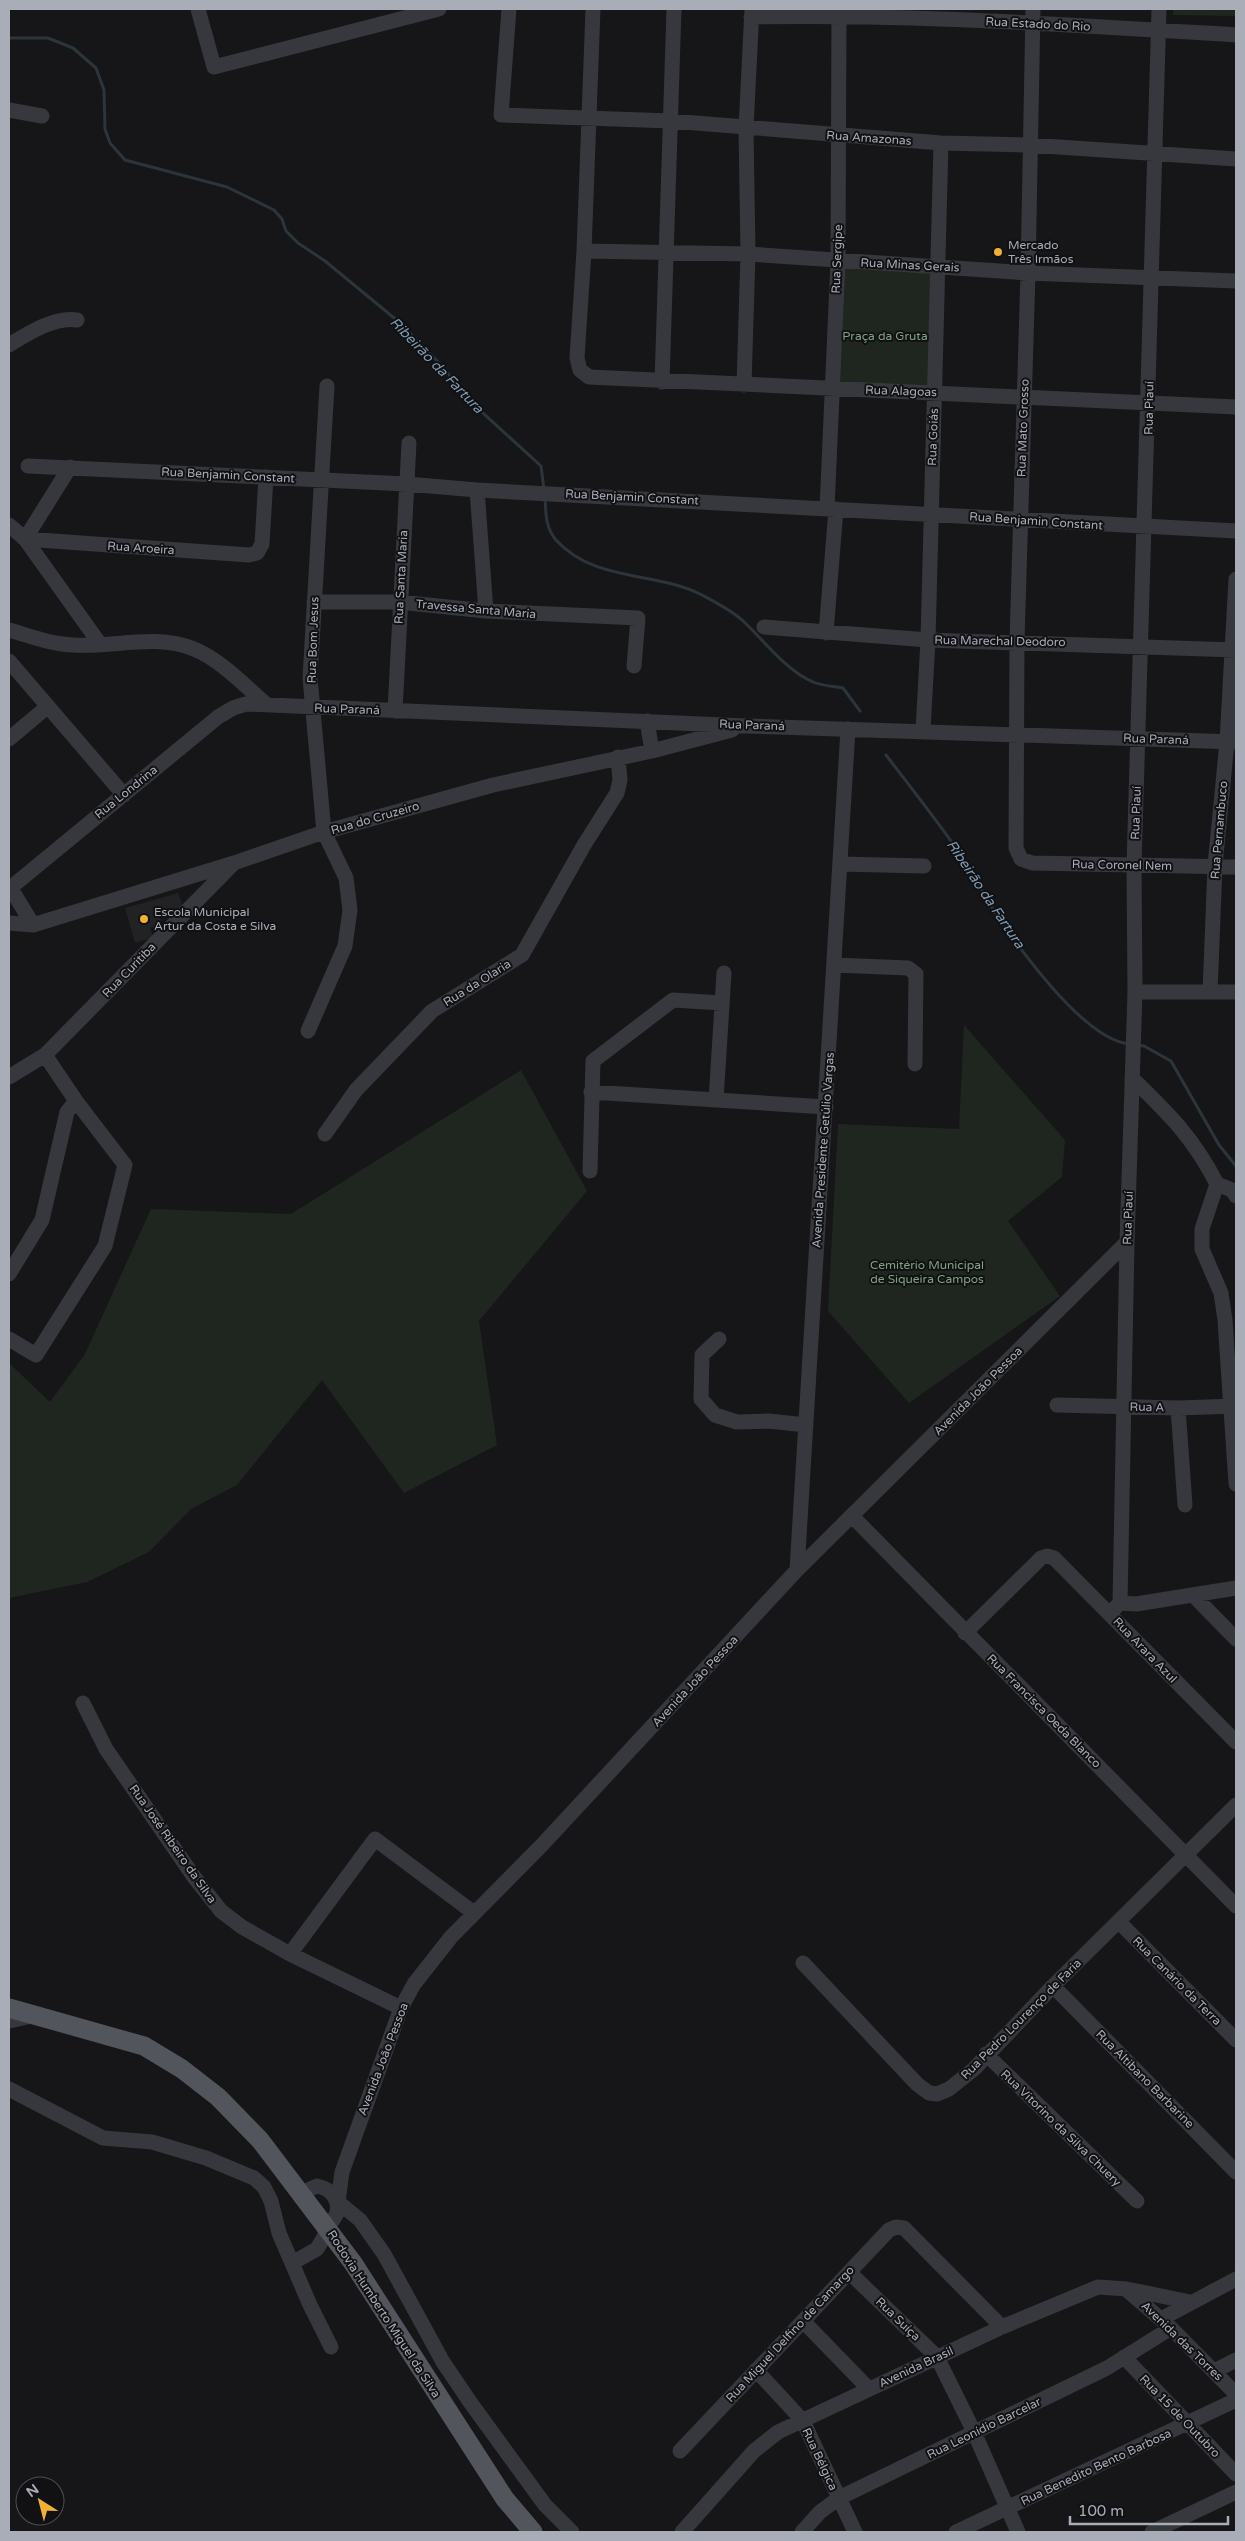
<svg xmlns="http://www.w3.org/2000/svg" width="1245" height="2541" font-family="'Varela Round',sans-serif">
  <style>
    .built { fill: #222225 }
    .green { fill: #1e261f }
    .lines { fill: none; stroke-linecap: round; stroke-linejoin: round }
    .stream { stroke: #2c353c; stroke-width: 3 }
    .minor { stroke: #37383d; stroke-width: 15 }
    .major { stroke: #53555c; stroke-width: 19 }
    .poi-dot { fill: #f2b134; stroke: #111113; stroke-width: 2 }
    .labels { text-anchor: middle; stroke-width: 4; stroke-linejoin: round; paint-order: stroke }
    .street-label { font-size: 12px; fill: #a8adb8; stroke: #111113 }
    .poi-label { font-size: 12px; fill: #a8adb8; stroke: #111113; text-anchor: start }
    .park-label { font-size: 12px; fill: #7fa381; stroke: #111113 }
    .water-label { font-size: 14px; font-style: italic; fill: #7f9bb3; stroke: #111113 }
  </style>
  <rect width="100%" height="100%" fill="#161618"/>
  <path class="built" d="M178 893 183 907 159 914 162 925 150 928 153 938 135 943 125 908Z"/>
  <path class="green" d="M1173 9H1236V16L1173 15Z
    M842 265 933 269 932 389 835 386Z
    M964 1025 1065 1140 1062 1177 1008 1221 1060 1296 909 1403 828 1311 838 1124 959 1129Z
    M521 1070 587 1191 479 1321 497 1445 404 1493 322 1380 237 1485 191 1509 149 1552 87 1582 9 1598V1363L50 1402 85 1354 151 1209 291 1214Z"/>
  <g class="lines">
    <path class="stream" d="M9 38H48L73 48 96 68 104 90 105 129 110 143 125 160 227 187 274 210 282 219 286 231 298 243 325 261 399 322 445 369 461 393 541 466 544 489
      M545 497C546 513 545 527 556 540 594 582 653 571 700 594 713 601 731 610 742 620 763 639 786 671 813 682 822 686 833 686 843 688L860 711
      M886 755C912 789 939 823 963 858 976 877 985 898 998 917 1023 953 1085 1039 1129 1044
      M1138 1045 1144 1046 1171 1061 1219 1145 1236 1166"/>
    <path class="minor" d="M198 9 214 67 439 9
      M509 9 501 115 671 121 941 143 1029 145 1236 159
      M593 9 584 251 577 358 580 370 589 377 1236 407
      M1033 9 1028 273 1017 641 1016 848 1021 859 1032 863 1236 867
      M751 17C913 14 1075 25 1236 35
      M9 110 42 116
      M584 251 748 254 1028 273 1236 281
      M9 345C27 334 55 316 77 320
      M662 382 674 9
      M744 385 748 254 746 128 752 9
      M28 466 407 484 477 490 1236 531
      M70 467 25 539 249 555 257 553 262 544 266 477
      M477 490 486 611
      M827 508 838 261 839 9
      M9 525 25 539 100 644
      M314 602H399L486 611 638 618 634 666
      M764 627 928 640 1236 650
      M9 630C30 636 50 644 72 645 114 648 154 633 194 649 221 660 245 686 267 705
      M826 633 836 509
      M9 661 124 795
      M395 711 409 443
      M647 721 652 751
      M923 730 928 640 941 143
      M9 739 47 707
      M840 864 924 866
      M10 887 33 925
      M9 889 218 717 233 708 246 704 746 726 1236 742
      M9 923 33 925 234 863 324 832 493 785 652 751 732 730
      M834 965 908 968 916 974 915 1064
      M1135 992H1236
      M1210 992 1215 866 1227 742 1236 579
      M308 1031 345 946 350 910 346 878 324 832 310 678 327 386
      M9 1077 45 1055 233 864
      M1132 1078C1169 1114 1193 1137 1217 1184L1202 1229V1249L1221 1293 1225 1320 1236 1484
      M591 1092 826 1107
      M716 1100 724 973
      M325 1134 356 1090 432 1011 522 955 584 845 617 793 620 780 618 757
      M590 1171 593 1061 673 1000 722 1003
      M1217 1184 1232 1190 1236 1196
      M9 1274 42 1220 67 1112 76 1101
      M9 1339 36 1355 105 1246 125 1165 76 1101 45 1055
      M719 1339 702 1355 701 1399 715 1415 737 1422 769 1421 806 1425
      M1057 1405 1178 1408 1236 1406
      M1178 1408 1185 1505
      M852 1516 1236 1906
      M797 1570 848 729
      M1194 1596 1236 1639
      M1120 1603 1136 1604 1236 1588
      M1110 1613 1120 1603 1127 1242 1135 992 1134 866 1159 9
      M965 1633 1041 1558 1047 1556 1054 1558 1236 1742
      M83 1703 106 1749 194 1877 221 1911 242 1927 290 1954 401 2008
      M1119 1922 1236 2040
      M290 1954 375 1839 474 1913
      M803 1963 917 2084 929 2093 937 2094 949 2089 974 2069 1053 1986 1236 1805
      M1053 1986 1236 2172
      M9 2021 32 2016
      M986 2054 1137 2201
      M9 2089 103 2138 152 2142 206 2158 254 2178 264 2187 271 2201 279 2233 310 2305 331 2347
      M301 2193 317 2186C338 2190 346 2213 326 2226
      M292 2263 317 2249 328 2230
      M849 2272 937 2357 974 2432 1018 2532
      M1127 2290 1171 2328 1236 2394
      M1161 2319 1236 2279
      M803 2321 869 2389
      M1124 2357 1236 2474
      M756 2370 803 2421 855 2532
      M1214 2371 1236 2360
      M680 2451 889 2230 896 2227 904 2228 1002 2327
      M572 2532 545 2505 470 2402 443 2362 384 2254 360 2220 338 2202 342 2172 401 2008 414 1984 451 1937 541 1846 797 1570 1127 1242
      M682 2532 754 2451 778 2432 1002 2327 1098 2287 1127 2289 1190 2302
      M802 2532 820 2512 839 2498 1107 2368 1171 2328
      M956 2532 1236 2400
      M1152 2532 1236 2492"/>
    <path class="major" d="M9 2008 144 2046 182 2069 218 2097 260 2140 353 2263 505 2499 533 2532"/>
  </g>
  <g class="poi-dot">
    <circle cx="998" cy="252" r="5"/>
    <circle cx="144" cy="919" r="5"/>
  </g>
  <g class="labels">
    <g class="street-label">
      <text transform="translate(1038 24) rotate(3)" y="4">Rua Estado do Rio</text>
      <text transform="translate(869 138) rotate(4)" y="4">Rua Amazonas</text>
      <text transform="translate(837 259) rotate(-88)" y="4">Rua Sergipe</text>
      <text transform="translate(910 265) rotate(3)" y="4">Rua Minas Gerais</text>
      <text transform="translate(901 391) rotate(2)" y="4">Rua Alagoas</text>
      <text transform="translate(1149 408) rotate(-89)" y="4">Rua Piauí</text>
      <text transform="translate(1023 428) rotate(-88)" y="4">Rua Mato Grosso</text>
      <text transform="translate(933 437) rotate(-88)" y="4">Rua Goiás</text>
      <text transform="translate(228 475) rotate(3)" y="4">Rua Benjamin Constant</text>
      <text transform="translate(632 497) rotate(3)" y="4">Rua Benjamin Constant</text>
      <text transform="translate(1036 521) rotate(4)" y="4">Rua Benjamin Constant</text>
      <text transform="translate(141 548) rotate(4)" y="4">Rua Aroeira</text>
      <text transform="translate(401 577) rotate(-87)" y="4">Rua Santa Maria</text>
      <text transform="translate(476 609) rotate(5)" y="4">Travessa Santa Maria</text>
      <text transform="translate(313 640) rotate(-88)" y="4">Rua Bom Jesus</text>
      <text transform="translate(1000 641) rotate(1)" y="4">Rua Marechal Deodoro</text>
      <text transform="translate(347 709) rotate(2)" y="4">Rua Paraná</text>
      <text transform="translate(752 725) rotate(2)" y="4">Rua Paraná</text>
      <text transform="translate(1156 739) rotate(2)" y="4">Rua Paraná</text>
      <text transform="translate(126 792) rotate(-39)" y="4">Rua Londrina</text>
      <text transform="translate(1136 813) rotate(-88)" y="4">Rua Piauí</text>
      <text transform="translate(375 818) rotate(-16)" y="4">Rua do Cruzeiro</text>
      <text transform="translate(1219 830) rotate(-85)" y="4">Rua Pernambuco</text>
      <text transform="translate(1122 865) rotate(1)" y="4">Rua Coronel Nem</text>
      <text transform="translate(129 970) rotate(-46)" y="4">Rua Curitiba</text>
      <text transform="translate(477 983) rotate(-32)" y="4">Rua da Olaria</text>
      <text transform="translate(823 1150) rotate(-86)" y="4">Avenida Presidente Getúlio Vargas</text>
      <text transform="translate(1128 1218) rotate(-88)" y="4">Rua Piauí</text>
      <text transform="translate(978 1391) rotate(-45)" y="4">Avenida João Pessoa</text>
      <text transform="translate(1147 1407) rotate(1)" y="4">Rua A</text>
      <text transform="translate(1145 1650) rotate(46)" y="4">Rua Arara Azul</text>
      <text transform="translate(695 1681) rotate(-47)" y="4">Avenida João Pessoa</text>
      <text transform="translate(1044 1711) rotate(45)" y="4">Rua Francisca Oeda Blanco</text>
      <text transform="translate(173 1844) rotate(55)" y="4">Rua José Ribeiro da Silva</text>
      <text transform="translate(1177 1981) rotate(45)" y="4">Rua Canário da Terra</text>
      <text transform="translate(1021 2019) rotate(-45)" y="4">Rua Pedro Lourenço de Faria</text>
      <text transform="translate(383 2059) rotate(-69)" y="4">Avenida João Pessoa</text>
      <text transform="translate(1145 2079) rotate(45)" y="4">Rua Altibano Barbarine</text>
      <text transform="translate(1061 2128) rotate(44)" y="4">Rua Vitorino da Silva Chuery</text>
      <text transform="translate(384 2314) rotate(57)" y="4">Rodovia Humberto Miguel da Silva</text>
      <text transform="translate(898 2319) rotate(44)" y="4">Rua Suíça</text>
      <text transform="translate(790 2334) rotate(-47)" y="4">Rua Miguel Delfino de Camargo</text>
      <text transform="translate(1182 2341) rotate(44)" y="4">Avenida das Torres</text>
      <text transform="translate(916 2367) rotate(-25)" y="4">Avenida Brasil</text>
      <text transform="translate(1180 2416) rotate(46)" y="4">Rua 15 de Outubro</text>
      <text transform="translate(984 2428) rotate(-26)" y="4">Rua Leonídio Barcelar</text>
      <text transform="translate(820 2459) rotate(65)" y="4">Rua Bélgica</text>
      <text transform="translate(1096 2467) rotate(-25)" y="4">Rua Benedito Bento Barbosa</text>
    </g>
    <g class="poi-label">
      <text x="1008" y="249">Mercado<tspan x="1008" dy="14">Três Irmãos</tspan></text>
      <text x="154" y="916">Escola Municipal<tspan x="154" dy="14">Artur da Costa e Silva</tspan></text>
    </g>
    <g class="park-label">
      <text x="885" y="340">Praça da Gruta</text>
      <text x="927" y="1269">Cemitério Municipal<tspan x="927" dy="14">de Siqueira Campos</tspan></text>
    </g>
    <g class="water-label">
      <text transform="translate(437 365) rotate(46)" y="5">Ribeirão da Fartura</text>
      <text transform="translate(986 894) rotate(56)" y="5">Ribeirão da Fartura</text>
    </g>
  </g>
  <rect width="1245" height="2541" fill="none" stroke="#a8adb8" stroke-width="20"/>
  <g transform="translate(40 2501) rotate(324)"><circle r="24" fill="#111113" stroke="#4d4f55"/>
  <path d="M0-4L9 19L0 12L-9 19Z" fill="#f2b134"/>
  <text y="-8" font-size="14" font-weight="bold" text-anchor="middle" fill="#a8adb8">N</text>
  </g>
  <path d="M1070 2516v8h158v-8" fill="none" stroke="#a8adb8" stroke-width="2.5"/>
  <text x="1078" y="2516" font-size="15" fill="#a8adb8" stroke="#111113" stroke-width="4" paint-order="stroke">100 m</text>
</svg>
